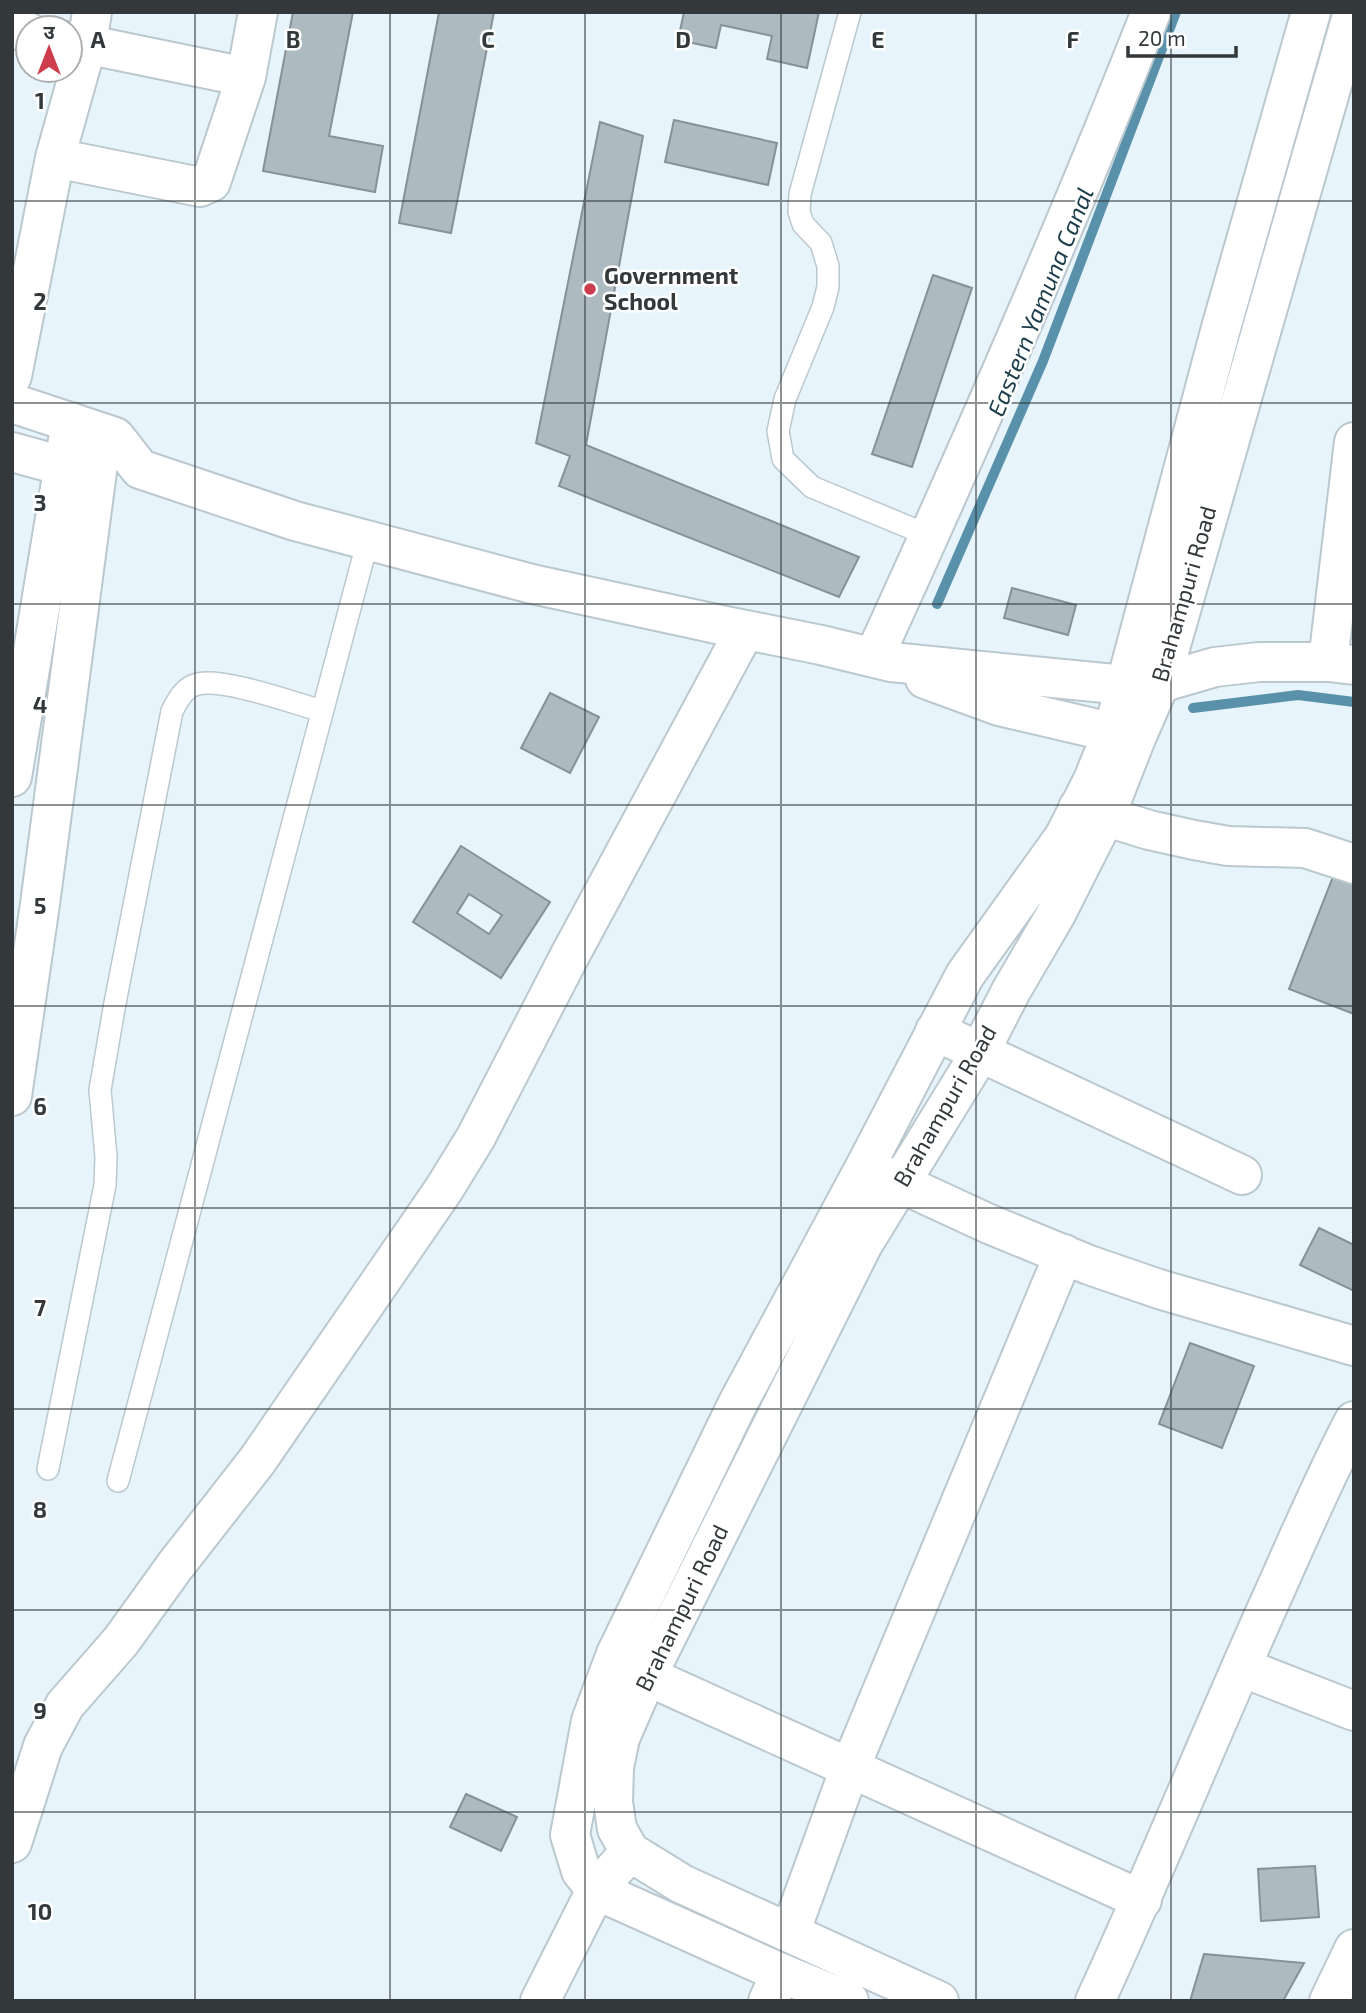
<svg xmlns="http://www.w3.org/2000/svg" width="1366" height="2013" font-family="'Exo 2','Noto Sans Devanagari',sans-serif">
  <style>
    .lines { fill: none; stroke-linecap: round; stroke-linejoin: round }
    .stream { stroke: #5a91aa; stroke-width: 10 }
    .building { fill: #adbac0; stroke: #869298; stroke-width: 2; fill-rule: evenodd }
    .lane-casing { stroke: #bbc8cf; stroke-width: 24 }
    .street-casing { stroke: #bbc8cf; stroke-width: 42 }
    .secondary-casing { stroke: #bbc8cf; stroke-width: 42 }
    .lane { stroke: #fff; stroke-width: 21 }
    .street { stroke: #fff; stroke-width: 38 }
    .secondary { stroke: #fff; stroke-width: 38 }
    .grid { fill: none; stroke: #33383b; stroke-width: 2; stroke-opacity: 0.55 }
    .poi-dot { fill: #cd3d4d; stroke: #fff; stroke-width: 2.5 }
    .labels { text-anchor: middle; stroke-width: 5; stroke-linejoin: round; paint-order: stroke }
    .poi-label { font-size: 23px; font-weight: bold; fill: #33383b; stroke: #fff; text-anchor: start }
    .street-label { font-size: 23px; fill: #33383b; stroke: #fff }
    .water-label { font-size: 24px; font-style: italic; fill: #1b3d4c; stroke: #fff }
    .grid-label { font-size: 23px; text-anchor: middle; font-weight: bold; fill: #33383b; stroke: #fff; stroke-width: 5; stroke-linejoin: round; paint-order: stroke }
  </style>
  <rect width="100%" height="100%" fill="#e7f4fb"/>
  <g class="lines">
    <path class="stream" d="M937 604 1043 361 1176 12
      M1193 708 1298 695 1354 702"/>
  </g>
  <path class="building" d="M293 12H353L329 136 383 146 375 192 263 171Z
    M439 12H494L451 233 399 223Z
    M684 12H819L807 68 767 59 772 36 721 25 716 48 678 40Z
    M674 120 777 143 768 185 665 162Z
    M600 122 643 136 586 445 859 557 839 597 559 486 570 456 536 443Z
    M933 275 972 288 912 467 872 454Z
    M1012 588 1076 605 1068 635 1004 618Z
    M550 693 599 717 570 773 521 748Z
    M461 846 550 902 501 978 413 922ZM469 894 502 915 489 934 457 913Z
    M1336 869 1354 876V1014L1289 989Z
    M1319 1228 1354 1245V1291L1300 1265Z
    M1190 1343 1254 1366 1222 1448 1159 1424Z
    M466 1794 517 1817 501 1851 450 1827Z
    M1315 1866 1319 1917 1261 1921 1258 1869Z
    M1204 1954 1304 1963 1283 2001H1190Z"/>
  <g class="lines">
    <defs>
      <path id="lane" d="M850 12 800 194 799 212 803 224 821 243 828 266V287L823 307 785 399 778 431 783 459 812 487 930 536
        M48 1469 105 1185 106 1157 100 1090 115 1003 172 711C178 700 184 687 198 684 225 678 293 703 322 711
        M118 1481 368 540"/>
      <path id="street" d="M12 29 28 32
        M70 41 246 77
        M55 158 87 44 92 12
        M12 376 55 158 200 187 211 182 246 77 258 12
        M1328 662 1354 442
        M1078 808 1149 830 1194 840 1228 846 1305 848 1354 864
        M935 1031 1242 1175
        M870 1169 989 1224 1089 1265 1159 1289 1354 1346
        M1241 1667 1354 1711
        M647 1676 1142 1900
        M12 1843 43 1746 65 1705 121 1641 175 1566 257 1461 444 1189 476 1137 569 957 745 630
        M790 1933 850 1768 1064 1254
        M540 2001 596 1890 630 1852
        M768 2001 781 1973
        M1095 2001C1157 1867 1212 1730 1273 1595 1299 1537 1324 1478 1354 1421
        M1329 2001 1354 1949"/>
      <path id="secondary" d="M12 403 115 437 140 469 295 521 532 584 721 625 821 645 891 662 1125 685 1160 683 1215 667 1259 662H1328L1354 665
        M12 452 88 473
        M874 657C971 445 1065 230 1151 12
        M925 679 999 706 1136 738
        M12 777 71 422
        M12 1096 40 904 102 433
        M849 2001 781 1973 596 1890 581 1871 570 1835 591 1721 616 1654 738 1403 865 1167 965 975 1064 837 1093 780 1114 728 1221 328 1311 12
        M939 2001 682 1884 630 1852 617 1829 613 1802 614 1767 620 1738 647 1676 863 1244 974 1063 1011 991 1056 914 1105 817 1136 738 1160 683 1353 12"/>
    </defs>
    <use href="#lane" class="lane-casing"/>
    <use href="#street" class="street-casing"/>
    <use href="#secondary" class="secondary-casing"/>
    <use href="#lane" class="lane"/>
    <use href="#street" class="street"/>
    <use href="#secondary" class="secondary"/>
  </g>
  <path class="grid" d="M195 12V2001M390 12V2001M585 12V2001M781 12V2001M976 12V2001M1171 12V2001M12 201H1354M12 403H1354M12 604H1354M12 805H1354M12 1006H1354M12 1208H1354M12 1409H1354M12 1610H1354M12 1812H1354"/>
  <circle class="poi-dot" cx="590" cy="289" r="7"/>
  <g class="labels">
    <g class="poi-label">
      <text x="604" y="284">Government<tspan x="604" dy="26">School</tspan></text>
    </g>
    <g class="street-label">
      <text transform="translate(1184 594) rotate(-74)" y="8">Brahampuri Road</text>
      <text transform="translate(945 1106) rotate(-60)" y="8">Brahampuri Road</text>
      <text transform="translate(682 1608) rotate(-64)" y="8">Brahampuri Road</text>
    </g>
    <g class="water-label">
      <text transform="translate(1041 302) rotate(-68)" y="8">Eastern Yamuna Canal</text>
    </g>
  </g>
  <g class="grid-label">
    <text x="98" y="48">A</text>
    <text x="293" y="48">B</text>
    <text x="488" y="48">C</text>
    <text x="683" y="48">D</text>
    <text x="878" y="48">E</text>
    <text x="1073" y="48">F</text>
    <text x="40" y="109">1</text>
    <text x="40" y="310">2</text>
    <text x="40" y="511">3</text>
    <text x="40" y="713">4</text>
    <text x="40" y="914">5</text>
    <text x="40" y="1115">6</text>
    <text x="40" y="1316">7</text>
    <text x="40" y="1518">8</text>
    <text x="40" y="1719">9</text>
    <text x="40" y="1920">10</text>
  </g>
  <rect width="1366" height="2013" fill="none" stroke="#33383b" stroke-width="28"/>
  <g transform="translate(49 49)"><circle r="33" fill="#ffffff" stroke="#adafb1" stroke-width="2"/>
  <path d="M0-5L12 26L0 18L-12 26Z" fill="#cd3d4d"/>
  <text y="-10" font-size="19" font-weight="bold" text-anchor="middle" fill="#33383b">उ</text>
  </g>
  <path d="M1128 46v10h108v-10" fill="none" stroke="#33383b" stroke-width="3.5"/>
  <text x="1138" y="46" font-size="21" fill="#33383b" stroke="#ffffff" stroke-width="5" paint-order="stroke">20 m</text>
</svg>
